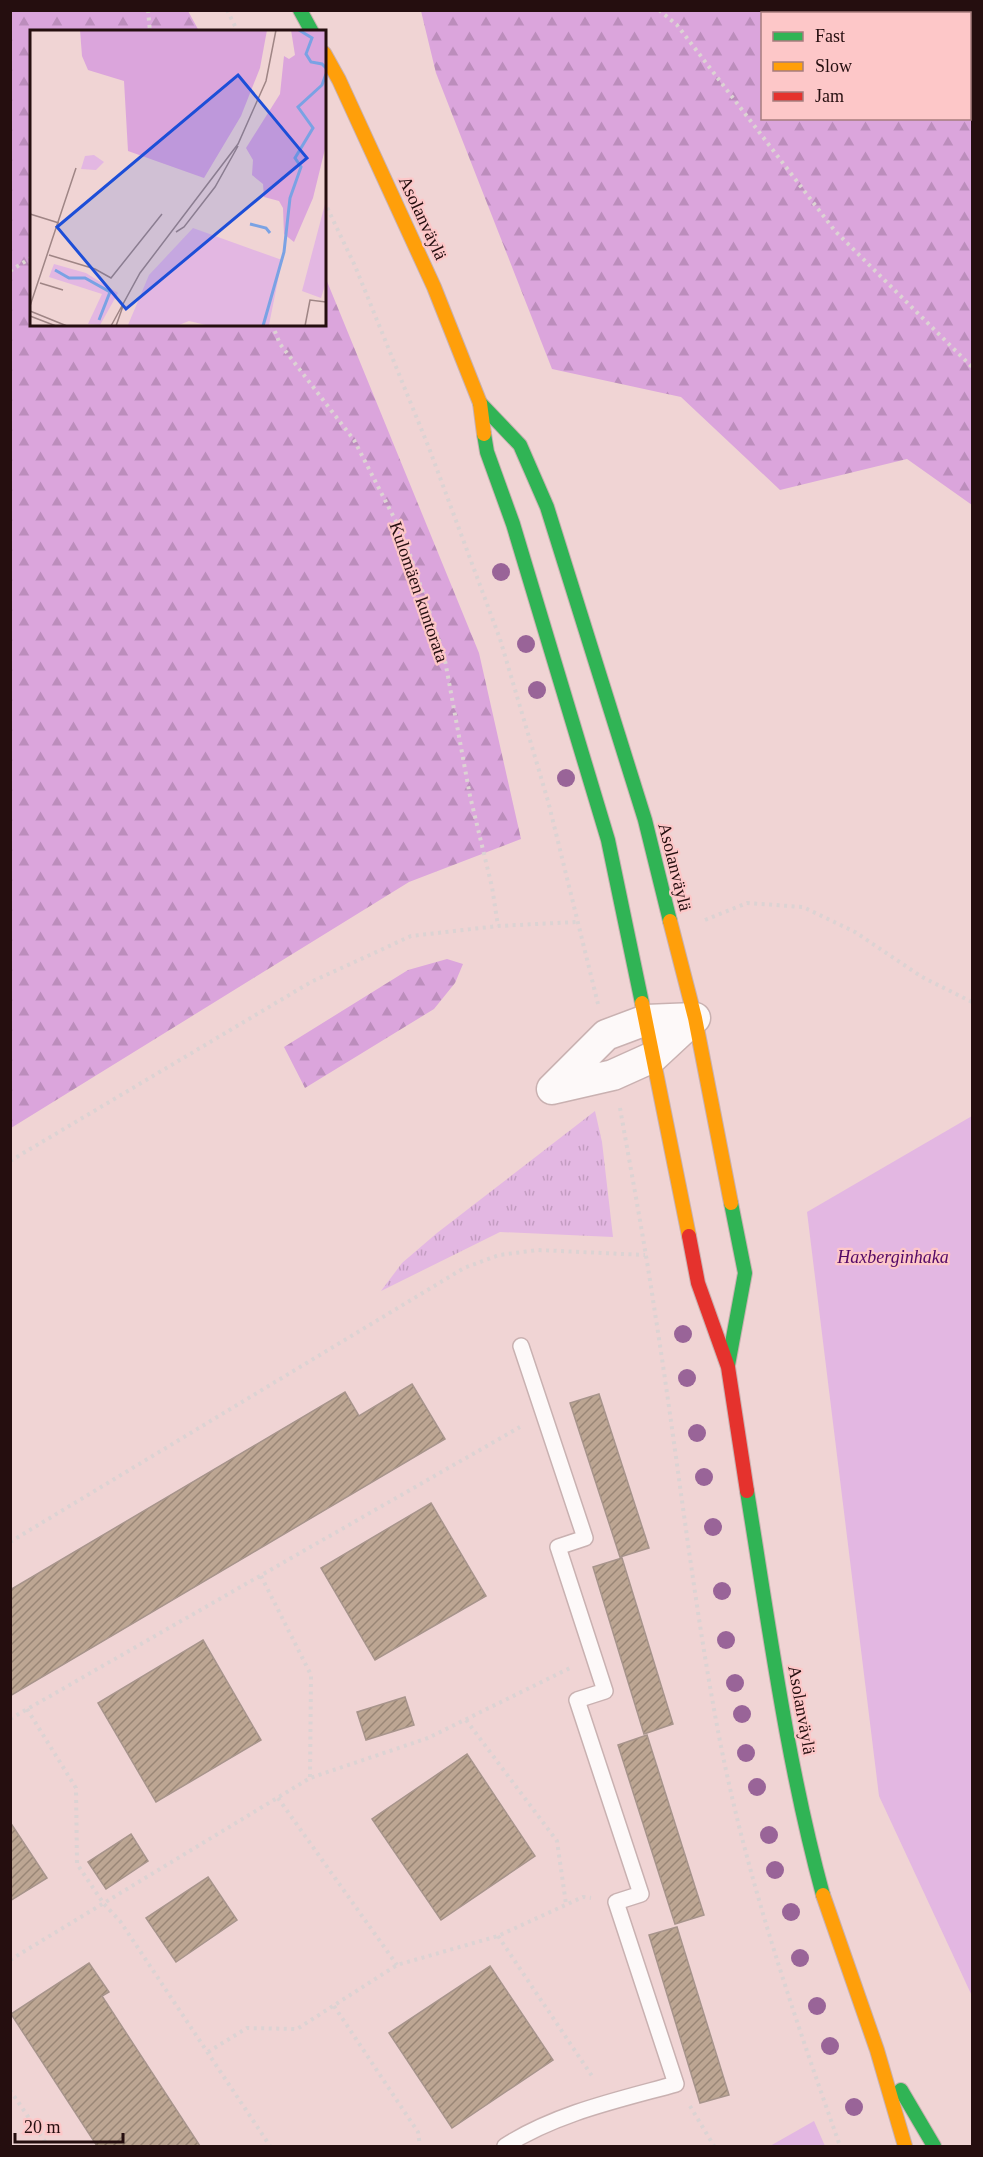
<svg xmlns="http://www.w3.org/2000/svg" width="983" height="2157" font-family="'Times New Roman',serif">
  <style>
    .grass { fill: url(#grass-tufts) }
    .forest { fill: url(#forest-firs); fill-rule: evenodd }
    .green { fill: #e3b7e2 }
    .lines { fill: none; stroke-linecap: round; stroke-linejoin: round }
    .stream { stroke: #7aa2e4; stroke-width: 10 }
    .building { fill: url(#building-hatch); stroke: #a7948b; stroke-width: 1.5 }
    .lane-casing { stroke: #c9b1b1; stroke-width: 18 }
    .street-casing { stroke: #c9b1b1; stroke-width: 33 }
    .fast-casing { stroke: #c9b1b1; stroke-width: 16 }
    .slow-casing { stroke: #c9b1b1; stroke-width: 16 }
    .jam-casing { stroke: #c9b1b1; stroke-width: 16 }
    .path { stroke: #dcd3d3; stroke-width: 4; stroke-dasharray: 3 4.5; stroke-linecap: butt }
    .lane { stroke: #fdf9f9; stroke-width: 15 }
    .street { stroke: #fdf9f9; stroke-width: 30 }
    .fast { stroke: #30b455; stroke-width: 14 }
    .slow { stroke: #ff9f0a; stroke-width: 14 }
    .jam { stroke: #e5322d; stroke-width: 14 }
    .tree { fill: #996498 }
    .labels { text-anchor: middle; stroke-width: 4.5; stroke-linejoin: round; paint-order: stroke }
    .street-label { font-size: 18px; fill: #250e0f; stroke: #fdc7c8 }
    .park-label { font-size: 18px; font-style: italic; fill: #520866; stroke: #fdc7c8 }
    .inset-river { fill: none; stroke: #7aa2e4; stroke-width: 3 }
    .inset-road { fill: none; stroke: #9f8585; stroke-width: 1.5 }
    .view { fill: #1d4ed8; fill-opacity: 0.15; stroke: #1d4ed8; stroke-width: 3 }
    .inset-edge { fill: none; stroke: #250e0f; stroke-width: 3 }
  </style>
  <defs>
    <pattern id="grass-tufts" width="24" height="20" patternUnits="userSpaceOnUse" patternTransform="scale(1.5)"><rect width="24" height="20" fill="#e3b7e2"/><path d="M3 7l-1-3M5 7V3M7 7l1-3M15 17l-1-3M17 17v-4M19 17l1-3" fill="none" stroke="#c39cc1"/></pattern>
    <pattern id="forest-firs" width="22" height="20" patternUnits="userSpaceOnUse" patternTransform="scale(1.5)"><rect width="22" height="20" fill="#dba5dc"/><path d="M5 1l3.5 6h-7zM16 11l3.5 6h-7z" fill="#bc8dbc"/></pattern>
    <pattern id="building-hatch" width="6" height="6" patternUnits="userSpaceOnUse" patternTransform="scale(1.5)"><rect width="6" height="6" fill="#bda693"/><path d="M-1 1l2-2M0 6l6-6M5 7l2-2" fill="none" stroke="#998676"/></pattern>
  </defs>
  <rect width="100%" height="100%" fill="#f0d4d4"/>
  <path class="grass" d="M595 1111 602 1142 613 1237 500 1232 381 1291 402 1263 437 1233Z"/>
  <path class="forest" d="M11 10 188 11 199 31 32 32V324H324V274L479 653 521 839 409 882 11 1128Z
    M421 11H972V505L907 459 780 490 681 397 552 369 436 73ZM762 14H970V118H762Z
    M447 959 463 964 455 983 434 1009 305 1088 284 1047 408 970Z"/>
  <path class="green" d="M972 1116V1996L879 1796 807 1212Z
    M814 2121 825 2146H770Z"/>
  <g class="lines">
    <path class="stream" d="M910 10V14
      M970 92H972"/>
  </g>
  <path class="building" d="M412 1384 445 1439 10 1696V1590L345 1392 359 1416Z
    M599 1394 649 1548 620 1557 570 1403Z
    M431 1503 486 1596 375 1660 321 1568Z
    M622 1558 673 1724 644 1734 593 1567Z
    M203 1640 261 1740 156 1802 98 1703Z
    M405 1697 414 1725 366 1740 357 1712Z
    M647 1735 704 1915 675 1924 618 1745Z
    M467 1754 535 1856 441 1920 372 1819Z
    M10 1822 47 1878 10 1901Z
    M131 1834 148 1861 106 1889 88 1862Z
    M208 1877 237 1920 176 1962 146 1918Z
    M677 1927 729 2095 700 2103 649 1935Z
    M89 1963 109 1992 102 1996 200 2146H97L11 2014Z
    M490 1966 553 2060 452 2128 389 2033Z"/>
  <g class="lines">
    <defs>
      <path id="lane" d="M505 2146C557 2113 618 2100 676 2084L616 1902 641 1894 577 1700 605 1691 558 1547 585 1538 521 1346"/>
      <path id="street" d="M552 1089 606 1035 646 1020 695 1018
        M552 1089 613 1075 653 1057 695 1018"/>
      <path id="fast" d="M300 10 312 32
        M480 403 520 445 547 507 645 820 670 921
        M484 434 487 452 513 524 608 840 642 1003
        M728 1365 745 1273 731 1203
        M747 1491C769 1626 787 1763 823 1895
        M901 2090 934 2146"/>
      <path id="slow" d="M324 53 339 80 434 287 480 403 484 434
        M670 921 695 1018 731 1203
        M642 1003 689 1236
        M823 1895 877 2050 905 2146"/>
      <path id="jam" d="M689 1236 698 1283 728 1367 747 1491"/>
    </defs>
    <use href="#lane" class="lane-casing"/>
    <use href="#street" class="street-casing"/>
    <use href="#fast" class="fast-casing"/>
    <use href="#slow" class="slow-casing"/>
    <use href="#jam" class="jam-casing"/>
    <path class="path" d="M148 10 150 32
      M227 10 238 32
      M659 10 677 25 835 231 972 367
      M324 201 355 266 429 448 500 639 548 801 598 1004
      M10 271 32 257
      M272 324 280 344 354 440 404 537 444 655 470 796 492 887 498 926
      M705 920 747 903 803 907 855 932 922 977 972 1002
      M620 1108C632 1176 645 1245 655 1313 677 1452 692 1593 718 1731 745 1873 792 2010 840 2146
      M10 1161 311 982 411 936 498 926 577 922
      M10 1542 464 1268 499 1255 538 1250 645 1255
      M261 1576 311 1675 310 1778
      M27 1709 76 1788 77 1864 104 1904 120 1921 270 2146
      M10 1719 520 1427
      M466 1720 557 1841 566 1904
      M278 1798 397 1965
      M498 1936 594 2079
      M10 1960 310 1778 428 1738 572 1667
      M334 2006 418 2132 420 2146
      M208 2052 247 2028 297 2029 397 1965 498 1936 583 1897 591 1898
      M10 2090 48 2146
      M690 2106 714 2146"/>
    <use href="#lane" class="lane"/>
    <use href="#street" class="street"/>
    <use href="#fast" class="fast"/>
    <use href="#slow" class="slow"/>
    <use href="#jam" class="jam"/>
  </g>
  <g class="tree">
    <circle cx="501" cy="572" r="9"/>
    <circle cx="526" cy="644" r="9"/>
    <circle cx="537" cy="690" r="9"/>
    <circle cx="566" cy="778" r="9"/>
    <circle cx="683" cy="1334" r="9"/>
    <circle cx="687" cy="1378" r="9"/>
    <circle cx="697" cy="1433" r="9"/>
    <circle cx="704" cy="1477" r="9"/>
    <circle cx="713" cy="1527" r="9"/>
    <circle cx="722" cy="1591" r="9"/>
    <circle cx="726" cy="1640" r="9"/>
    <circle cx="735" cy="1683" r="9"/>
    <circle cx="742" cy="1714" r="9"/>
    <circle cx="746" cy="1753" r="9"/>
    <circle cx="757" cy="1787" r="9"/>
    <circle cx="769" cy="1835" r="9"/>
    <circle cx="775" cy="1870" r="9"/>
    <circle cx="791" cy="1912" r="9"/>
    <circle cx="800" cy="1958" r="9"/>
    <circle cx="817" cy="2006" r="9"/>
    <circle cx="830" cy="2046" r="9"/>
    <circle cx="854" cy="2107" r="9"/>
  </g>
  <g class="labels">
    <g class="street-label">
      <text transform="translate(423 218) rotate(65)" y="6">Asolanväylä</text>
      <text transform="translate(419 592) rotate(71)" y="6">Kulomäen kuntorata</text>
      <text transform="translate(675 867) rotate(76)" y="6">Asolanväylä</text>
      <text transform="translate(802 1710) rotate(80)" y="6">Asolanväylä</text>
    </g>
    <g class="park-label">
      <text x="893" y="1263">Haxberginhaka</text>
    </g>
  </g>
  <g transform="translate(30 30)">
    <rect width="296" height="296" fill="#f0d4d4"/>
    <path d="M64 125 74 132 66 140 51 139 55 126Z" fill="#e3b7e2"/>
    <path d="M50 0H237L230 38 211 86 174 148 98 121 94 51 58 40 52 26ZM261 0H296L295 119 283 168 264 212 254 204 253 178 249 171 234 167 233 154 222 145 223 130 216 118 250 64 254 26 259 29 265 25Z" fill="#dba5dc"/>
    <path d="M295 174V255L291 268 272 261ZM163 198 252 230 239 295H176L159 291 149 295H98L119 245ZM24 234 56 243 88 263 70 295 58 294 72 264 19 247Z" fill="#e3b7e2"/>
    <path class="inset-river" d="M269 0 282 8 276 24 281 32 292 34 296 38M220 194 236 198 240 203M25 240 39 248H55L80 262 69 290M233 296 254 222 260 168 271 137 265 128 283 98 268 77 292 55 296 44"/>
    <path class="inset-road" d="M0 184 29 193M146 202 154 197 185 157 208 116M19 225 65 239 81 248 132 184M10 253 33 260M0 276 46 138M0 281 37 296M0 286 26 296M81 296 110 243 208 114 236 51 246 0M86 296 93 276M275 296 280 270 296 272"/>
    <path class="view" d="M208 45 277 128 96 279 27 197Z"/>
    <rect width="296" height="296" class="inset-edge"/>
  </g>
  <rect width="983" height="2157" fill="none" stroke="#250e0f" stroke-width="24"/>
  <rect x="761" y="12" width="210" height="108" fill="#fdc7c8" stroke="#a77d7e" stroke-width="1.5"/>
  <rect x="773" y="32" width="30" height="9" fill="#30b455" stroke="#a77d7e" stroke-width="1.5"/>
  <text x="815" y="42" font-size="18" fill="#250e0f">Fast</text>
  <rect x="773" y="62" width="30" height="9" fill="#ff9f0a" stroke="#a77d7e" stroke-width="1.5"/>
  <text x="815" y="72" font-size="18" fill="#250e0f">Slow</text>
  <rect x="773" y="92" width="30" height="9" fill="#e5322d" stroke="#a77d7e" stroke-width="1.5"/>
  <text x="815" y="102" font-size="18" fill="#250e0f">Jam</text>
  <path d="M15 2133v9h108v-9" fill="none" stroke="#250e0f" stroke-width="3"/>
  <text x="24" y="2133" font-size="18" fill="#250e0f" stroke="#fdc7c8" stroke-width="4.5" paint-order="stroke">20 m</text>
</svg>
